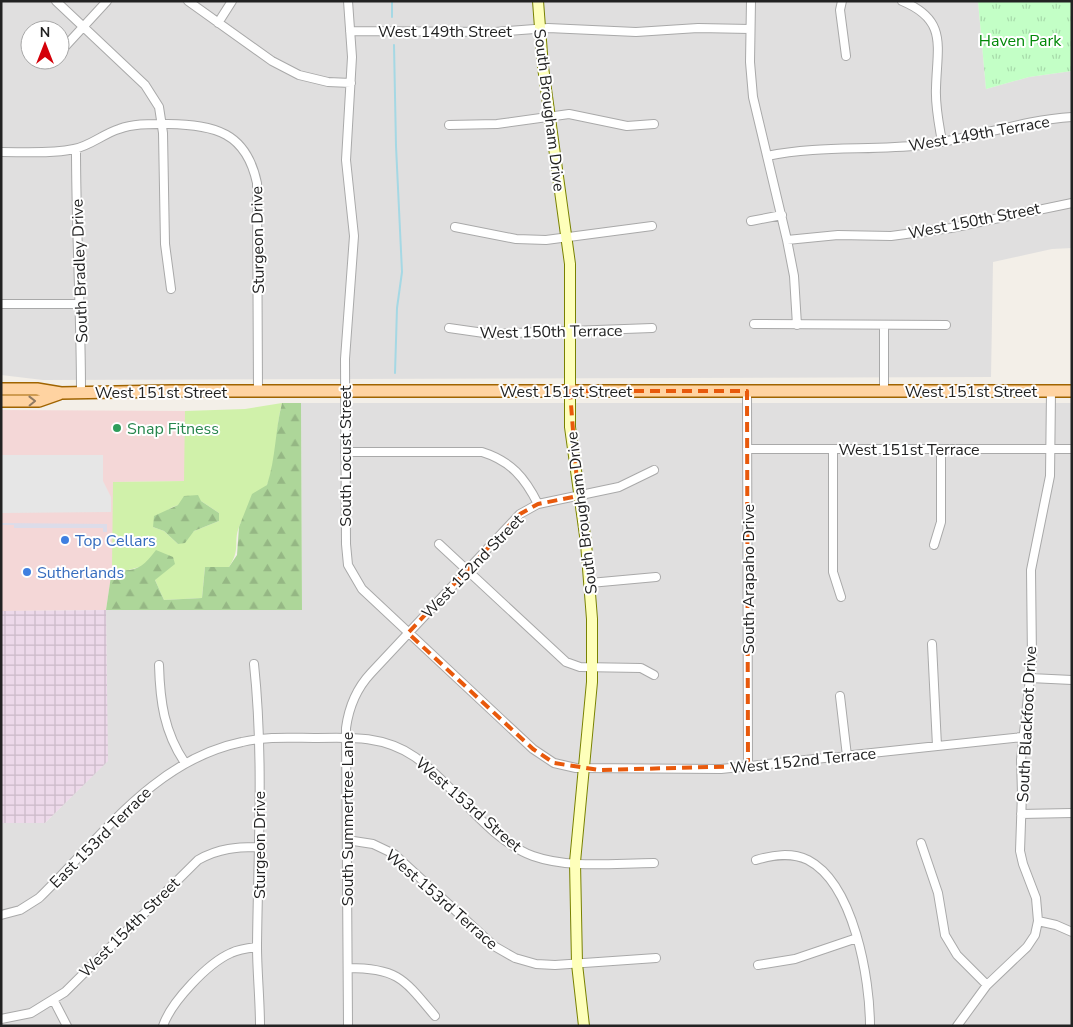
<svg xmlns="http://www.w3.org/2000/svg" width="1073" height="1027" font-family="'Nunito Sans',sans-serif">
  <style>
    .residential { fill: #e0dfdf; fill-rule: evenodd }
    .commercial { fill: #f4d7d7 }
    .industrial { fill: url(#industrial-grid) }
    .grass { fill: #d0f1aa; fill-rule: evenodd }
    .forest { fill: url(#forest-firs) }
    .park { fill: url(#park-tufts) }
    .parking { fill: #e6e6e6 }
    .plaza { fill: #dcdce9 }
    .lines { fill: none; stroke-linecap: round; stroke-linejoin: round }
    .stream { stroke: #a5d8e4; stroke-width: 2 }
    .street-casing { stroke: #a9a9a9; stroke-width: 10 }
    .secondary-casing { stroke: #798200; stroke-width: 12 }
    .primary-casing { stroke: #a06400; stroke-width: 14 }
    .street { stroke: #fff; stroke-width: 8 }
    .secondary { stroke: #feffba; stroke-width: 10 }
    .primary { stroke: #ffd3a1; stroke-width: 11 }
    .oneway { stroke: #907a62 }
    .marked { fill: none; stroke: #e8590c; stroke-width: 4; stroke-dasharray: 10 6; stroke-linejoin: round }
    .leisure-dot { fill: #2e9e5b; stroke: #fff; stroke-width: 2 }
    .shop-dot { fill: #3f7fe0; stroke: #fff; stroke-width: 2 }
    .labels { text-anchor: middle; stroke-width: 4; stroke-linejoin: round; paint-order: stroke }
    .street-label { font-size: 16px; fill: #222; stroke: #fff }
    .park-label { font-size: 16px; fill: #028908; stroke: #fff }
    .leisure-label { font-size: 16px; fill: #27864d; stroke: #fff; text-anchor: start }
    .shop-label { font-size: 16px; fill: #366cbe; stroke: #fff; text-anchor: start }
  </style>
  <defs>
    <pattern id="industrial-grid" width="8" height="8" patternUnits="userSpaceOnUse" patternTransform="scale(1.25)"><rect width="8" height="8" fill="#edd9ea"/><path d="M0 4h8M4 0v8" fill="none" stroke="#cbbac8"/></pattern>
    <pattern id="forest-firs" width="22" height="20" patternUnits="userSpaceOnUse" patternTransform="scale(1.25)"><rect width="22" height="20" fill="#add699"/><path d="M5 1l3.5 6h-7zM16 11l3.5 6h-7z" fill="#95b784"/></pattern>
    <pattern id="park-tufts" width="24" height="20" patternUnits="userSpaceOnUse" patternTransform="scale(1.25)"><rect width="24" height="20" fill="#c3ffc6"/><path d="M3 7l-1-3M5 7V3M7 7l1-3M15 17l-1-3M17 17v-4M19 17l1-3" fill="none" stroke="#a7daaa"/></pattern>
  </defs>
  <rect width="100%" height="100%" fill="#f3efe8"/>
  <path class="residential" d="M1 1H978L986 89 1029 77 1072 71V248L1052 249 993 262 991 377 43 380 1 375ZM30 30H60V60H30Z
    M301 403H1072V1026H1V823H45L107 761 106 610 302 609Z"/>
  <path class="commercial" d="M1 410 185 411V481L113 482V562L106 610 1 611Z"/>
  <path class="industrial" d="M106 610 108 761 45 823H1V611Z"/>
  <path class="grass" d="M282 403C275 428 278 463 267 485 260 500 244 512 239 527 233 543 241 549 229 567H205L202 598 164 600 155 580 143 566 125 571 112 569 113 482 184 481 185 411 245 409ZM201 501 219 513V521L194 531 178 544 164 531 153 527C169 504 175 505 201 501Z"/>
  <path class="forest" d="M282 403H301L302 610H106L112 569C136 573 142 568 156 550L173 557 175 564 155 580 164 600 202 598 205 567H229L237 555 239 527 252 494 267 485C276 458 275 430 282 403Z
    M198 495 201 501 219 513V521L194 531 185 543 178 544 164 531 153 527 154 516 178 505 184 496Z"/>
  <path class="park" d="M978 1H1072V71L1029 77 986 89Z"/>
  <path class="parking" d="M1 455H103V481L111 497V512L1 513Z"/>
  <path class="plaza" d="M1 523 107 524V532H103V528H14V525H1Z"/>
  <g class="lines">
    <path class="stream" d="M392 1V17
      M394 45 396 146 402 272 397 308 395 373"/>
    <defs>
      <path id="street" d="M56 1 145 85 159 107 163 133 165 244 171 289
        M188 1 272 61 299 75 328 82 351 83
        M348 1 352 57 346 160 354 236 345 359 346 544 348 565 362 589 533 749 554 763 576 768 721 769 1022 737
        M751 1 750 62 753 97 787 240 794 276 797 325
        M842 1 840 10 846 56
        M902 1C948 20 937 46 936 88 935 106 939 124 942 142
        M218 23 232 1
        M350 31 495 32 548 28 636 32 698 28 750 29
        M60 52 107 1
        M51 62 52 60
        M449 125 497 124 569 114 627 126 654 124
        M76 149C76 230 81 311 81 393
        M1 152C25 152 50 154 74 149 90 146 103 134 119 129 135 123 152 124 168 124 215 125 246 132 257 183L258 392
        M767 156C819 145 870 151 922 145 973 139 1021 120 1072 117
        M751 221 782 215
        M455 227 516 239 546 240 652 226
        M787 240 838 235 891 236 951 228 1072 203
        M1 304H80
        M754 324 946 325
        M449 328 491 334 652 328
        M747 391 748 766
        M884 391V325
        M747 449H1072
        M833 449V572L841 597
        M345 452H482C511 461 525 478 538 504
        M439 544 566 662 580 667 641 668 654 675
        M934 545 941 522V449
        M590 583 656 577
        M932 644 937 746
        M254 664C264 758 258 852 257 946 257 972 260 999 260 1026
        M159 665C160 701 164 732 185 763
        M1030 678 1072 680
        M840 696 847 756
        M1021 814 1072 813
        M347 840 373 844 394 854 494 946 515 958 536 964 555 965 656 958
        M921 843 938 893 945 935 957 955 987 985
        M756 860C773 855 791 852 808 860 854 884 870 979 870 1026
        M1 915 20 910 39 898C100 839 154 760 242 742 267 736 292 738 317 738 352 737 385 736 415 757 455 785 487 839 533 856 570 869 615 863 654 863
        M1038 921 1056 925 1072 932
        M758 965 795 959 857 938
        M348 968C398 968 404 979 435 1016
        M54 1001 67 1026
        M1 1019 31 1013 65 992 198 860C219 848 237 847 261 847
        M163 1026C171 1002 208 963 231 953 239 949 248 948 257 947
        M348 1026 346 728C349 706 356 689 371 673L520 514 538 504 619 487 654 470
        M957 1026 987 985 1027 947 1035 935 1038 921 1036 898 1023 864 1020 851 1022 793 1021 760 1032 660 1031 570 1050 476 1051 391"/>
      <path id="secondary" d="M538 1 543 67 570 264V427L586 543 592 619V682L575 862 577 964 584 1026"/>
      <path id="primary" d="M1 389H37L61 393 171 391H1072
        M1 401H39L59 394"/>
    </defs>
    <use href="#street" class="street-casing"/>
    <use href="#secondary" class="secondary-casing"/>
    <use href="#primary" class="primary-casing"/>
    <use href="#street" class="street"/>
    <use href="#secondary" class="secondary"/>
    <use href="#primary" class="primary"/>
  </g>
  <defs><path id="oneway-chevron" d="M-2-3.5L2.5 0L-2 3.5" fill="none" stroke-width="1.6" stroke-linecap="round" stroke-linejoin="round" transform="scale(1.25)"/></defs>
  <use class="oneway" href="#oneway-chevron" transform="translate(32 401) rotate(-1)"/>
  <path class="marked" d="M570 391H747L748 766 599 770 554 763 533 749 408 633 520 514 538 504 578 496Z"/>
  <circle class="leisure-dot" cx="117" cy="428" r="5"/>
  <g class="shop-dot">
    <circle cx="65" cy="540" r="5"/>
    <circle cx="27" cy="572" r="5"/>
  </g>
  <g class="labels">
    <g class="street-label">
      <text x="445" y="37">West 149th Street</text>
      <text transform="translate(550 110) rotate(83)" y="6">South Brougham Drive</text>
      <text transform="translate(979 133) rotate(-10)" y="6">West 149th Terrace</text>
      <text transform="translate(974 220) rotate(-11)" y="6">West 150th Street</text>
      <text transform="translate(257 240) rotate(-91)" y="6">Sturgeon Drive</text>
      <text transform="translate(79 271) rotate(-92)" y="6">South Bradley Drive</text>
      <text transform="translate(551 331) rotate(-1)" y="6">West 150th Terrace</text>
      <text x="566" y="397">West 151st Street</text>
      <text x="971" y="397">West 151st Street</text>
      <text x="161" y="398">West 151st Street</text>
      <text x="909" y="455">West 151st Terrace</text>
      <text transform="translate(345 456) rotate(-90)" y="6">South Locust Street</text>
      <text transform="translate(581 513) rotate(-97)" y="6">South Brougham Drive</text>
      <text transform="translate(472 566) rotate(-46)" y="6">West 152nd Street</text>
      <text transform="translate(748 579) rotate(-90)" y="6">South Arapaho Drive</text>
      <text transform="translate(1026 724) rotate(-87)" y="6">South Blackfoot Drive</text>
      <text transform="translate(803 760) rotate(-6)" y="6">West 152nd Terrace</text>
      <text transform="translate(469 804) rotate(41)" y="6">West 153rd Street</text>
      <text transform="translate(347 819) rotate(-90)" y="6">South Summertree Lane</text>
      <text transform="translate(100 837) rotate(-45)" y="6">East 153rd Terrace</text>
      <text transform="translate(259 845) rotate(-90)" y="6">Sturgeon Drive</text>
      <text transform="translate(442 899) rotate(41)" y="6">West 153rd Terrace</text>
      <text transform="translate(129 927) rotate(-45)" y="6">West 154th Street</text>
    </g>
    <g class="park-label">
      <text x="1020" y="46">Haven Park</text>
    </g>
    <g class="leisure-label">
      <text x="127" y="434">Snap Fitness</text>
    </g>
    <g class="shop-label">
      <text x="75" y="546">Top Cellars</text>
      <text x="37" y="578">Sutherlands</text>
    </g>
  </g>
  <rect width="1073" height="1027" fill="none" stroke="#222222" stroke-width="5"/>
  <g transform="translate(45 45)"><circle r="24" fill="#ffffff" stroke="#a7a7a7"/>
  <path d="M0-4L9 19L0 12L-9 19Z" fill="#d40009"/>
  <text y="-8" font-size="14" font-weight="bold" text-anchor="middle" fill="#222222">N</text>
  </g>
</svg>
